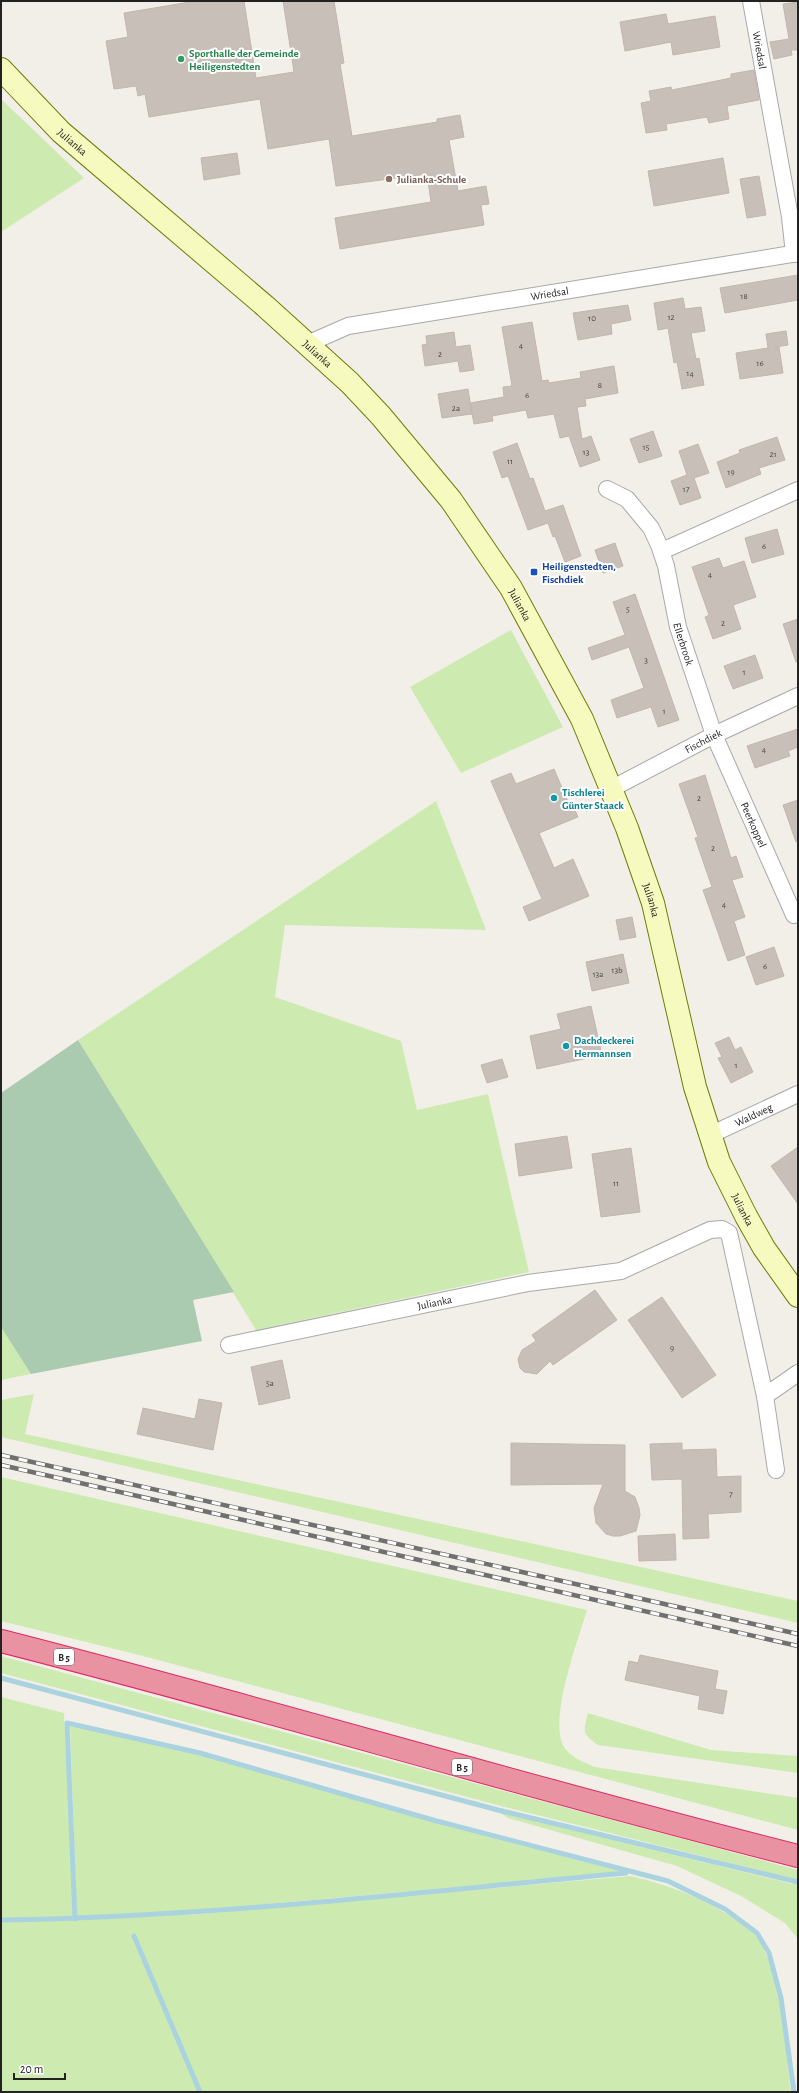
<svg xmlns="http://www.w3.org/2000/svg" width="799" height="2093" font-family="'Alegreya Sans',sans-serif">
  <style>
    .grass { fill: #cdebb0 }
    .cemetery { fill: #aacbaf }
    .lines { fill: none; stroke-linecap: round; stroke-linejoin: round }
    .stream { stroke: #aad3df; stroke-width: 5 }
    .building { fill: #c7bfb8; stroke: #c4b6ab }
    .street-casing { stroke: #a9a9a9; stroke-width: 18 }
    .secondary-casing { stroke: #707d05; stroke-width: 24 }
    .highway-casing { stroke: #dc2a67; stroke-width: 24 }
    .street { stroke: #fff; stroke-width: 16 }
    .secondary { stroke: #f7fabf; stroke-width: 22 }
    .highway { stroke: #e892a2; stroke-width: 22 }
    .rail-casing { stroke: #707070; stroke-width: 4.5 }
    .rail { stroke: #fff; stroke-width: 3; stroke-dasharray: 9; stroke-linecap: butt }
    .leisure-dot { fill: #2e9e5b; stroke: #fff; stroke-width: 1.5 }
    .education-dot { fill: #8d6e63; stroke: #fff; stroke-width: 1.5 }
    .transit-dot { fill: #1a4fb4; stroke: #fff; stroke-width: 1.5 }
    .culture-dot { fill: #0f9aa8; stroke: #fff; stroke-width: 1.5 }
    .labels { text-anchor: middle; stroke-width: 4; stroke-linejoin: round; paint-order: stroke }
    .number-label { font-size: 9px; fill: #4b4948 }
    .shield { fill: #fff; stroke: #646464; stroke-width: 1 }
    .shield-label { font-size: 10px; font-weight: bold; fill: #222 }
    .street-label { font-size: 11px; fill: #222; stroke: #fff }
    .leisure-label { font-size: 11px; font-weight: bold; fill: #27864d; stroke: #fff; text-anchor: start }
    .education-label { font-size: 11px; font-weight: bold; fill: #785e54; stroke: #fff; text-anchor: start }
    .transit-label { font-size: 11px; font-weight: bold; fill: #164399; stroke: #fff; text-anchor: start }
    .culture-label { font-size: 11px; font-weight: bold; fill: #0d838f; stroke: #fff; text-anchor: start }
  </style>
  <rect width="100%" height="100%" fill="#f2efe9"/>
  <path class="grass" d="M1 99 84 178 1 232Z
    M511 630 563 727 461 773 410 687Z
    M436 801 486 930 285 925 275 997 401 1041 417 1110 488 1094 529 1272 256 1330 78 1040Z
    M1 1327 31 1374 1 1380Z
    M34 1394 25 1434 798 1601V1623L1 1437V1400Z
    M1 1477 587 1610C578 1641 548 1719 564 1747 571 1758 584 1762 595 1767L798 1798V1830L139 1655 1 1621Z
    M1 1656 798 1870V1939L785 1923 741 1896 677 1866 508 1818 499 1812 793 1884 794 1879 501 1806 1 1673Z
    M1 1697 64 1713 74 1917 1 1918Z
    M588 1713 711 1750 798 1756V1773L598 1745C582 1734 583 1731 588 1713Z
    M70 1726 200 1755 432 1821 624 1872 202 1910 77 1918Z
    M631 1876C669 1885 707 1899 739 1922 744 1926 752 1930 756 1936 782 1972 785 2047 791 2092H1V1922L201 1914Z"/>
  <path class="cemetery" d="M78 1040 234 1292 193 1300 202 1341 31 1374 1 1327V1093Z"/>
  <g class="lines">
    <path class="stream" d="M1 1678 498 1810 798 1882
      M75 1919 67 1723 200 1753 433 1820 668 1881 725 1909 757 1933 769 1953 781 1998 794 2092
      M1 1920C210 1917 418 1892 626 1873
      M134 1936 200 2092"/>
  </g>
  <path class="building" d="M196 1H244L256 78 294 72 283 1H334L344 63 340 64 352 136 437 122V119L460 115 464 137 449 140 458 191 486 186 489 204 481 205 484 225 340 249 335 218 431 202 427 174 336 186 329 139 268 149 260 99 149 117 145 94 138 96 136 86 114 89 106 41 128 37 124 13Z
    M798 2V50H791L792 55 774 59 770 42 789 39 783 4Z
    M666 14 668 24 715 16 720 47 673 55 671 42 625 51 620 22Z
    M754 70 759 100 727 106 729 119 709 123 707 117 666 124 667 130 646 133 641 103 651 101 649 91 671 87 672 90 731 78V74Z
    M237 153 240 174 204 180 201 158Z
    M723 158 729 193 654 206 648 171Z
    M759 176 766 215 747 218 740 179Z
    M798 275V300L725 313 720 288Z
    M683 298 685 309 701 307 705 331 691 333 696 359 699 358 704 385 682 389 677 362 674 363 668 328 658 330 654 303Z
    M628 305 631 320 611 324 612 334 578 340 573 313Z
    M532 322 542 381 548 380 549 383 581 378 580 372 614 366 618 393 585 399 586 406 577 407 582 439 591 436 600 460 580 467 569 436 560 438 554 414 528 418 526 410 492 416 493 421 474 424 470 403 504 397 503 387 512 386 502 327Z
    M786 331 788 345 775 347H779L783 373 740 379 736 353 768 348 766 334Z
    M454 332 456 347 470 345 474 370 460 372 458 361 425 366 422 345 427 344 426 336Z
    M468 389 472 414 442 418 438 394Z
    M653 431 662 456 639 463 630 439Z
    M777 437 785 460 759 468 761 474 726 488 717 462 740 453 739 450Z
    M517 443 530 479 533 478 545 511 563 505 581 556 565 562 555 536 553 537 548 523 528 530 508 476 502 478 493 452Z
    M698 444 709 473 694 478 701 498 680 505 671 481 687 475 679 451Z
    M777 529 784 554 752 563 745 538Z
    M615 543 623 566 603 573 595 550Z
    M719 558 723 568 744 561 756 597 733 605 741 629 713 639 705 617 709 615 692 567Z
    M635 594 679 720 658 727 651 707 617 718 611 700 644 688 629 647 592 660 588 648 625 635 613 602Z
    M798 619V662H796L783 624Z
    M755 655 763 678 733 689 724 666Z
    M798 729V747L788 751 790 756 755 768 747 746Z
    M554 769 569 804 572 803 578 817 539 833 554 868 573 859 589 896 529 921 523 907 542 899 491 781 511 773 516 784Z
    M705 775 731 858 736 856 743 877 732 880 745 917 734 921 745 955 728 961 703 890 712 887 695 838 698 837 679 784Z
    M798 800V841L796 842 783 805Z
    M632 917 636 937 620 940 616 920Z
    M774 947 784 976 756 985 746 957Z
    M623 954 629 983 592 991 586 962Z
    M591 1006 602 1055 537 1069 530 1036 561 1029 557 1014Z
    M729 1037 735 1050 741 1047 753 1072 731 1083 718 1058 722 1057 715 1043Z
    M502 1059 508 1077 487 1083 481 1065Z
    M567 1136 572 1168 519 1176 515 1144Z
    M798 1147V1204L771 1166Z
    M631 1148 640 1212 601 1217 592 1154Z
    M595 1290 617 1320 553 1365 550 1361 537 1374 524 1372 520 1368 518 1359 522 1350 536 1341 532 1335Z
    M662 1297 716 1375 682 1398 628 1320Z
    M282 1360 290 1398 259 1405 251 1367Z
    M199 1399 222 1403 213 1450 137 1434 143 1408 195 1419Z
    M511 1443 625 1445V1491L635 1497 639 1508 640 1515 636 1531 620 1536H613L606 1534 596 1523 594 1508 603 1484 511 1485Z
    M682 1443V1450L716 1449 717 1477 741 1476V1512L708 1514 709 1538 683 1539 682 1479 652 1480 650 1444Z
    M675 1534 676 1560 639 1561 638 1536Z
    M640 1655 718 1671 715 1689 727 1691 723 1714 698 1709 700 1696 625 1680 629 1661 638 1663Z"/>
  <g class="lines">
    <defs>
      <g id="street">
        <path id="s1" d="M751 1 790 217 794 254"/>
        <path id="s2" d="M307 344 348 326 798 253"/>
        <path id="s3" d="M607 489 627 499 651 528 659 545 666 566 678 627 714 735 794 915"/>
        <path d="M662 551 798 490"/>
        <path id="s4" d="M611 789 714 735 798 696"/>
        <path id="s5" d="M710 1135 798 1094"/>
        <path id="s6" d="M229 1345 528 1283 621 1271 710 1230 722 1229 729 1233 765 1396 798 1373"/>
        <path d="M765 1396 776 1470"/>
      </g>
      <g id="secondary">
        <path id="s7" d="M1 69 61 132 265 306 350 383 381 416 451 500 511 588 582 719 627 828 653 903 695 1087 719 1162 746 1216 764 1248 798 1296"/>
      </g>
      <path id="highway" d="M1 1641C268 1709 531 1789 798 1856"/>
    </defs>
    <use href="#street" class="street-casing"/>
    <use href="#secondary" class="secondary-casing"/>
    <use href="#highway" class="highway-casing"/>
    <use href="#street" class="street"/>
    <use href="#secondary" class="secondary"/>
    <use href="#highway" class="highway"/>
    <defs>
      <path id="rail" d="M1 1455 798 1634
        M1 1465 798 1646"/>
    </defs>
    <use href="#rail" class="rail-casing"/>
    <use href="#rail" class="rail"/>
  </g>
  <circle class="leisure-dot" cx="181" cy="59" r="4"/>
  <circle class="education-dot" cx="389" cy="179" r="4"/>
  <rect class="transit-dot" x="530" y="568" width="8" height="8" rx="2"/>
  <g class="culture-dot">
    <circle cx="554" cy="798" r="4"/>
    <circle cx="566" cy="1046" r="4"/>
  </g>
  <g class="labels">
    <g class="number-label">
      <text x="744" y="299">18</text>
      <text x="671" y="320">12</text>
      <text x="592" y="321">10</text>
      <text x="521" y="348">4</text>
      <text x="440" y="357">2</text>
      <text x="760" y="366">16</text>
      <text x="690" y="376">14</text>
      <text x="600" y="388">8</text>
      <text x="527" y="398">6</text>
      <text x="456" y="411">2a</text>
      <text x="646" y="450">15</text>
      <text x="586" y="455">13</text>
      <text x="773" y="457">21</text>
      <text x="510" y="464">11</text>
      <text x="731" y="475">19</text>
      <text x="686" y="492">17</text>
      <text x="764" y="549">6</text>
      <text x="710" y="577">4</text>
      <text x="628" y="612">5</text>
      <text x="723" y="626">2</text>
      <text x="646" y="663">3</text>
      <text x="744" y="675">1</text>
      <text x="664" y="714">1</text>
      <text x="764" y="752">4</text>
      <text x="699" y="801">2</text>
      <text x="713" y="851">2</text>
      <text x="724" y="907">4</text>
      <text x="765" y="969">6</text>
      <text x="617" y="973">13b</text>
      <text x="598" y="977">13a</text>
      <text x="736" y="1068">1</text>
      <text x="616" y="1186">11</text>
      <text x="672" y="1351">9</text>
      <text x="270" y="1386">5a</text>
      <text x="731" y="1497">7</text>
    </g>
    <g class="shield">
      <rect x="54" y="1649" width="20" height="16" rx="3"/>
      <rect x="452" y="1759" width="20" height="16" rx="3"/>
    </g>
    <g class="shield-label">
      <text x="64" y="1661">B 5</text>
      <text x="462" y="1771">B 5</text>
    </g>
    <g class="street-label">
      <text dy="4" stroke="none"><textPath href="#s1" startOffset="50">Wriedsal</textPath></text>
      <text dy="4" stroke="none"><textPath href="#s7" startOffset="102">Julianka</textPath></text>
      <text dy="4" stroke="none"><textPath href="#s2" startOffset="249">Wriedsal</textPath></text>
      <text dy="4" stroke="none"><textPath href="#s7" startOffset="426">Julianka</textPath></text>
      <text dy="4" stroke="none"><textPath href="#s7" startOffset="750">Julianka</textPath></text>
      <text dy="4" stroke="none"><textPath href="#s3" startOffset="181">Ellerbrook</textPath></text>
      <text dy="4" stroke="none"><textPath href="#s4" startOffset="104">Fischdiek</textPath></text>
      <text dy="4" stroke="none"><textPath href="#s3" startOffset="375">Peerkoppel</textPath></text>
      <text dy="4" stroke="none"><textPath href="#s7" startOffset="1074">Julianka</textPath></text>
      <text dy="4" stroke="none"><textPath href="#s5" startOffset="48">Waldweg</textPath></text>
      <text dy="4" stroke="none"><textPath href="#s7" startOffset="1398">Julianka</textPath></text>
      <text dy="4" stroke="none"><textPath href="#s6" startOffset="210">Julianka</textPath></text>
    </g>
    <g class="leisure-label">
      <text x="189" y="57">Sporthalle der Gemeinde<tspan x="189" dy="13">Heiligenstedten</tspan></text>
    </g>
    <g class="education-label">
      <text x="397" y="183">Julianka-Schule</text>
    </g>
    <g class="transit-label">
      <text x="542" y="570">Heiligenstedten,<tspan x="542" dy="13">Fischdiek</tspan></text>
    </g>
    <g class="culture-label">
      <text x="562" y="796">Tischlerei<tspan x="562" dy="13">Günter Staack</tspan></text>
      <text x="574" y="1044">Dachdeckerei<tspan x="574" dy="13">Hermannsen</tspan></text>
    </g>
  </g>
  <rect width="799" height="2093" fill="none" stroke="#222222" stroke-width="4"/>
  <path d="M14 2073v6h51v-6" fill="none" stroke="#222222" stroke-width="2"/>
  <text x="20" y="2073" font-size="12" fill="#222222" stroke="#ffffff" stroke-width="3" paint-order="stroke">20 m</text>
</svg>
